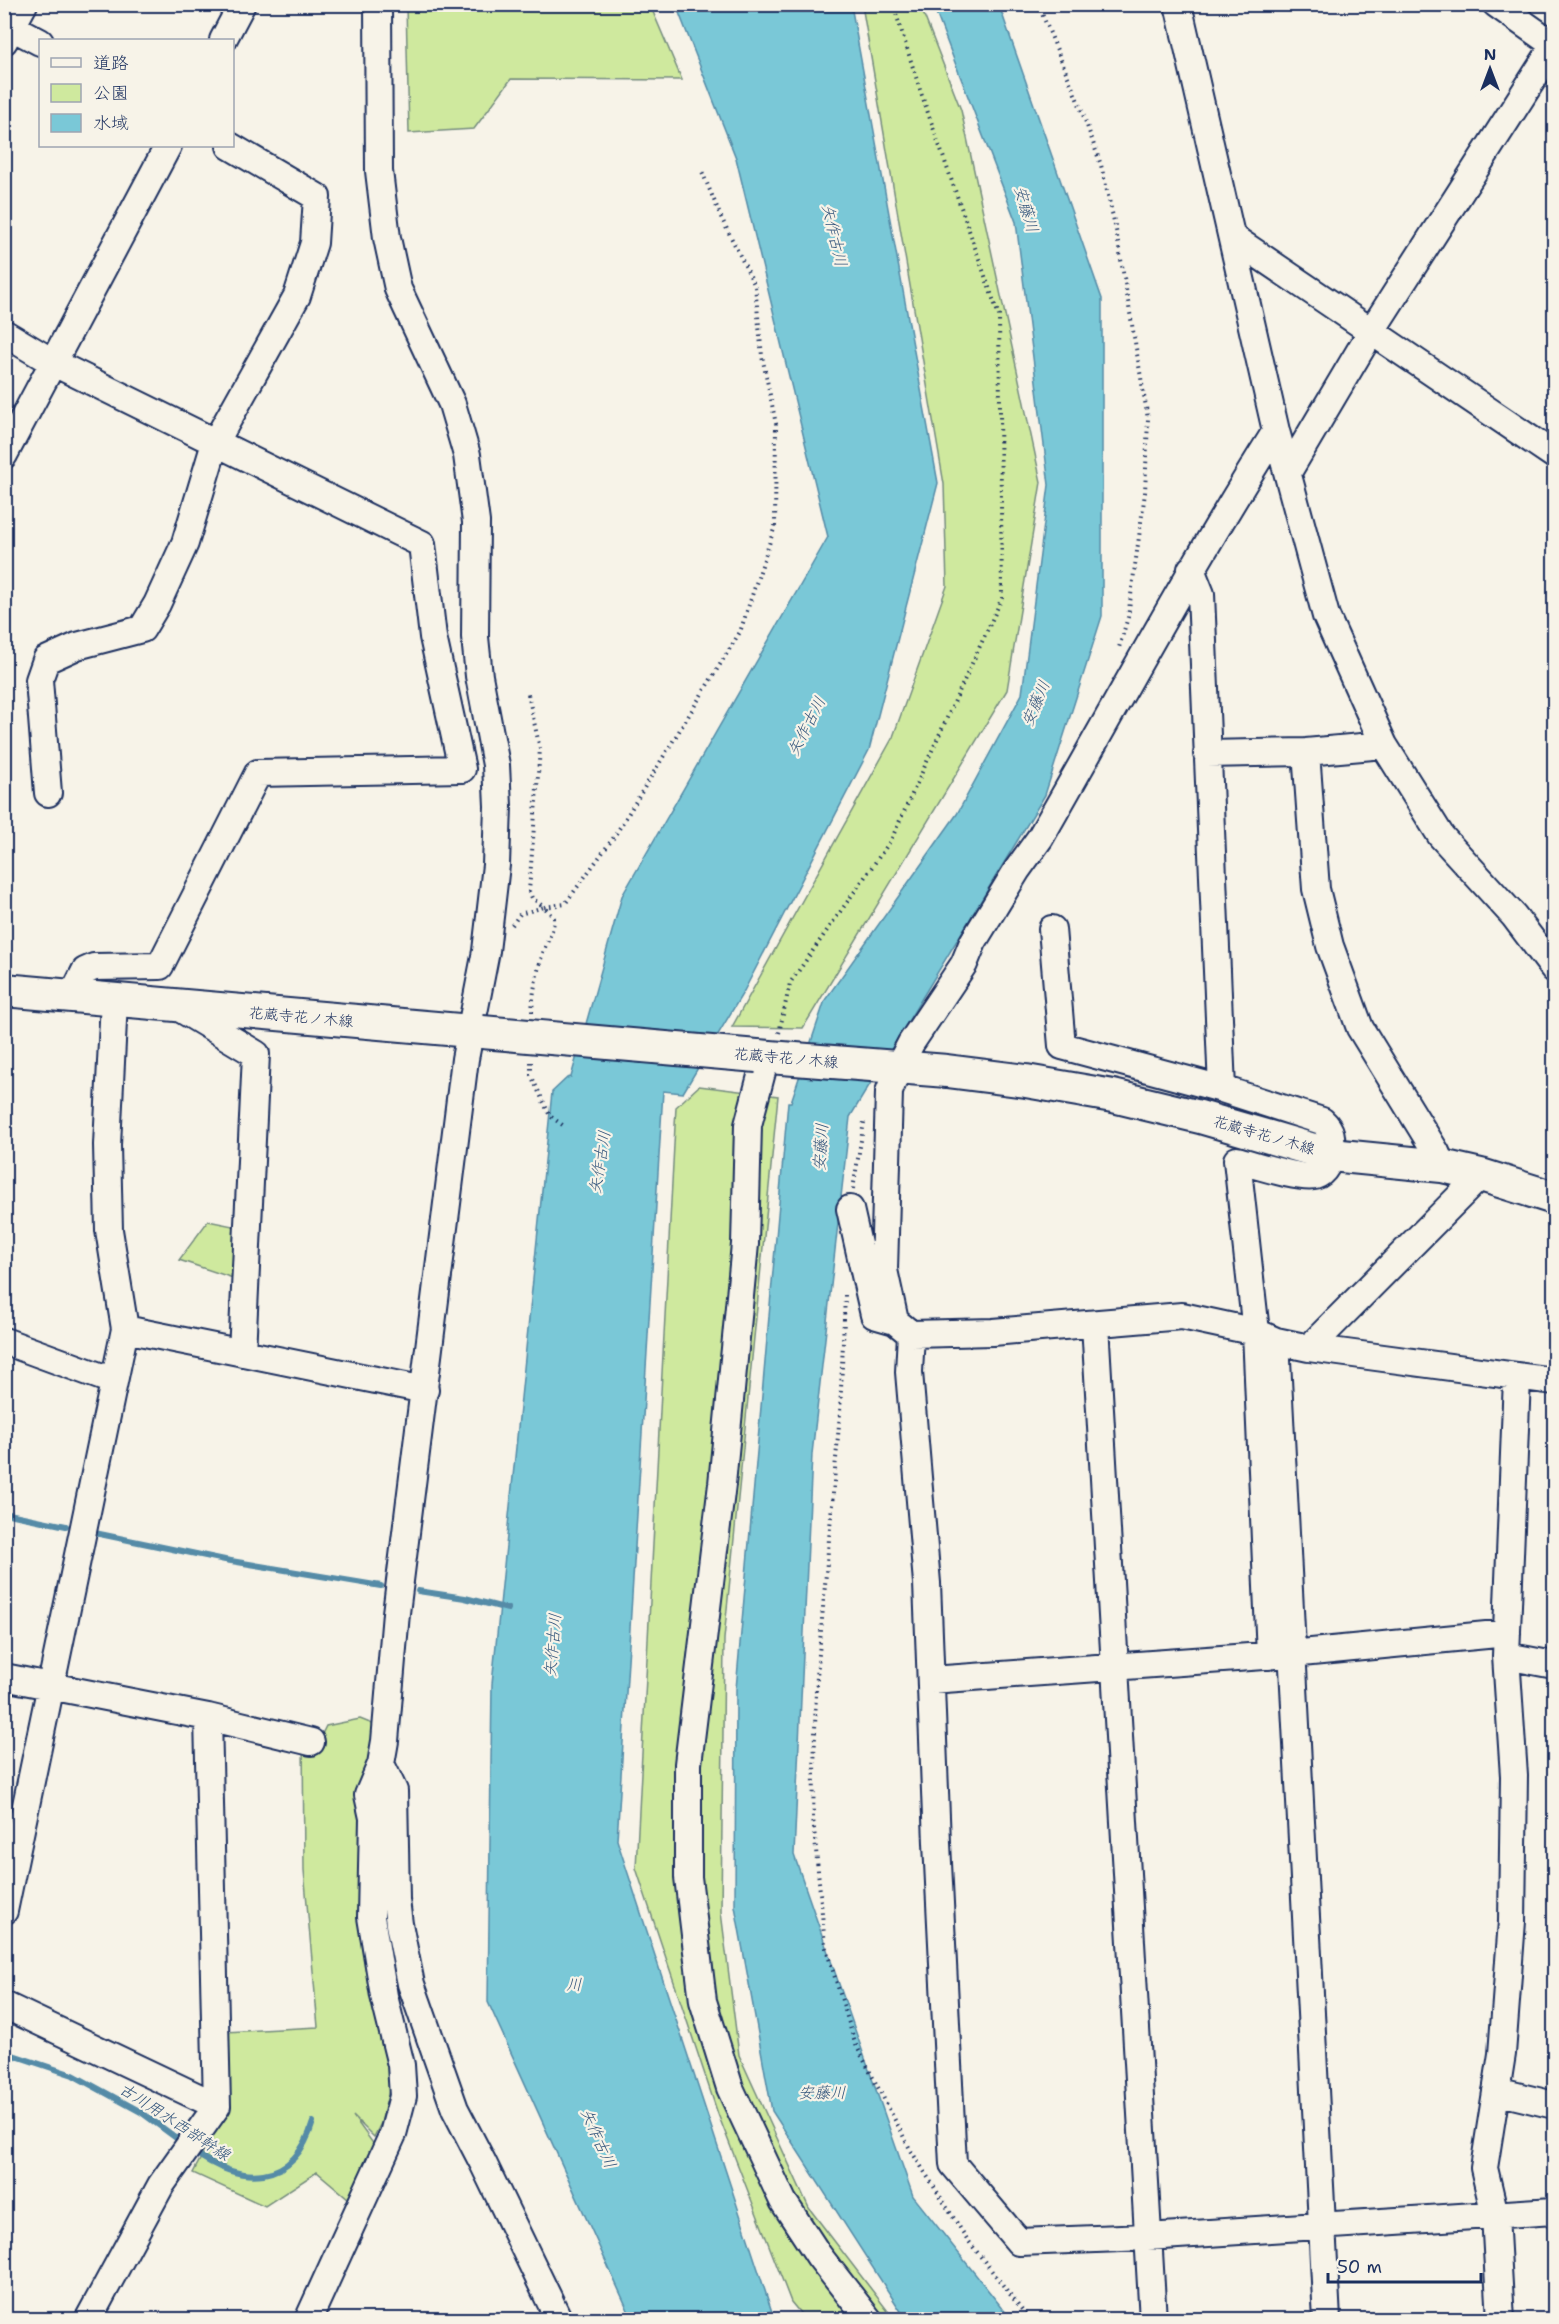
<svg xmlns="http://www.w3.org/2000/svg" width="1559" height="2324" font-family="'Shantell Sans','Klee One',sans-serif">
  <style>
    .green { fill: #cfe99e; stroke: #758c7e; stroke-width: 1.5 }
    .water { fill: #7ac8d7; stroke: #548ba7; stroke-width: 1.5 }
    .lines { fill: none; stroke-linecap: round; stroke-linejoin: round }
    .stream { stroke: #548ba7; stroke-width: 6 }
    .minor-casing { stroke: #1b2f5e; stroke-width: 30 }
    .major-casing { stroke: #1b2f5e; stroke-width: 36 }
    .path { stroke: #1b2f5e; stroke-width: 4; stroke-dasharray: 1.5 4.5; stroke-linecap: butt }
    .minor { stroke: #f7f3e8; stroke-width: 26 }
    .major { stroke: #f7f3e8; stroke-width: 32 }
    .major-bridge-casing { stroke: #1b2f5e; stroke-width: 36; stroke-linecap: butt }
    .major-bridge { stroke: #f7f3e8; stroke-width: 32 }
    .labels { text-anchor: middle; stroke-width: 4.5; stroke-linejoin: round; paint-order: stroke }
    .street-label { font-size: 15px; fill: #1b2f5e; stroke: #f7f3e8 }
    .water-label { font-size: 16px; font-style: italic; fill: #33557c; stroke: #f7f3e8 }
  </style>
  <rect width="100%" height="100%" fill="#f7f3e8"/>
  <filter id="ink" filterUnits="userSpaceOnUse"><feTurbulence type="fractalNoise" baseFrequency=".0167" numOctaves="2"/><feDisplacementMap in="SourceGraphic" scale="12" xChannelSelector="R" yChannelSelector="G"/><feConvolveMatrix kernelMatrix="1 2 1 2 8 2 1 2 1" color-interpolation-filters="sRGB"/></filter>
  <g filter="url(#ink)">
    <path class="green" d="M406 5H650L682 80 511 79 474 129 409 133Z
      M862 5H920L961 110 1041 482 1007 690 803 1028 732 1027 893 737 947 586 944 484Z
      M699 1086 778 1096 724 1639 721 1912 739 2055 809 2208 894 2319H805L791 2302 718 2114 636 1868 676 1107Z
      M208 1221 238 1227 233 1278 179 1260Z
      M360 1719 375 1725 369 1772 391 2082 381 2123 374 2137 353 2116 375 2146 357 2193 348 2198 317 2172 265 2206 193 2173 227 2108 225 2032 318 2027 304 1870 303 1732 316 1729 318 1742 326 1726Z"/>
    <path class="water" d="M676 5H851L938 483 869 750 744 991 683 1093 663 1091 617 1840 772 2312 779 2319H632L488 2002 492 1684 552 1092 567 1078 571 1077 622 896 828 537 736 158Z
      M933 5H999L1102 299V616L1045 795 850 1117 812 1454 794 1855 913 2196 1011 2319H907L902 2313 772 2111 735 1906 736 1689 788 1102H791L825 1000 957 814 1022 694 1049 485 1016 222Z"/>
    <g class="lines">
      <path class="stream" d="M4 1513 66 1526
        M90 1532 225 1560 381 1586
        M418 1591 465 1598 508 1609
        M4 2052 73 2075 141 2112 183 2143
        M193 2151C240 2186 294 2187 313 2122"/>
      <defs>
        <path id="minor" d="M1178 4 1276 431 1326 616 1384 745 1441 836 1514 916 1554 969
          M1496 4 1554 45
          M4 23 40 42
          M223 40 242 4
          M4 41 24 4
          M1232 237 1554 455
          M4 333 54 363 422 544 433 637 462 769 258 773 160 966 94 967 85 971 72 997
          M1276 431C1192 564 1118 702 1040 838L1017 870 973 942 964 964 911 1043 898 1068 889 1092 884 1270 895 1321 911 1334 993 1332 1182 1316 1256 1332 1276 1341 1309 1348 1554 1381
          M4 455 168 146
          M1288 472 1371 332 1554 46
          M1191 569 1201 594 1222 1089
          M1306 752 1316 889 1330 946 1360 1028 1436 1152 1442 1166
          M1207 754 1306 752 1384 745
          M48 793 39 680 46 660 77 646 142 629 157 604 185 543 215 443 297 296 314 243 317 197 230 146
          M1052 929 1062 1046 1222 1089 1322 1121C1332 1130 1332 1137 1331 1150 1331 1160 1325 1173 1315 1176 1301 1180 1253 1164 1237 1160L1256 1332 1270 1656
          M176 1006 256 1054 242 1353
          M766 1057 748 1125 745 1244 722 1484 688 1764V1877L703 2001 730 2088 783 2201 819 2256 869 2320
          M850 1209 874 1315 895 1321
          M1095 1324 1153 2320
          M125 1329 425 1390
          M911 1334 909 1372 927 1583 937 1843 953 2164 1019 2242 1147 2237 1554 2211
          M4 1341 113 1381
          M1276 1341 1327 2320
          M1309 1348 1481 1175
          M1517 1378 1506 1656 1554 1665
          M4 1677 208 1717 311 1742
          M931 1680 1291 1654 1507 1633
          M381 1764 394 1791 396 1900 399 1924 411 1984 455 2109 483 2163 559 2320
          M4 1911 125 1329 109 1230 107 1145 114 1000
          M4 2005 217 2106
          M1496 2091 1554 2105
          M88 2320 161 2185 217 2106 208 1717
          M308 2320 393 2134 403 2096 401 2065 384 1996 371 1917 373 1818 368 1795 381 1764 385 1741 396 1613 465 1059 486 951 496 865 498 806 496 765 479 676 475 637 476 522 467 455 452 404 398 289 387 238 379 171 378 4
          M1501 2320 1495 2215 1484 2168 1502 2054 1512 1921 1514 1776 1506 1656"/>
        <path id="major" d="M4 990 482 1032
          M757 1056 947 1071 1026 1081 1113 1096 1200 1117 1331 1155 1442 1166 1481 1175 1554 1198"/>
      </defs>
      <use href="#minor" class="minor-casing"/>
      <use href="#major" class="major-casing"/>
      <path class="path" d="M1038 4 1080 106 1101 165 1116 230 1148 419 1145 493 1128 617 1118 651
        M544 907 565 904 614 837 740 632 775 526 776 424 762 356 755 286 721 217 701 169
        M512 925 520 914 544 907 532 898 529 891 540 749 528 694
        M532 1012C533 991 537 970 544 950 548 939 554 931 554 918L544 907
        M779 1033 790 983 891 840 1002 598 999 316 921 93 893 4
        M531 1062V1075L550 1116 564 1126
        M853 1189 864 1122
        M845 1295 840 1413 816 1688 813 1818 825 1945 855 2043 910 2149 967 2239 1030 2320"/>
      <use href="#minor" class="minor"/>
      <use href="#major" class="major"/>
      <defs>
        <path id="major-bridge" d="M482 1032 757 1056"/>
      </defs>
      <use href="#major-bridge" class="major-bridge-casing"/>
      <use href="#major-bridge" class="major-bridge"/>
    </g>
  </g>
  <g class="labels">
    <g class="street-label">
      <text transform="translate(301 1017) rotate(5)" y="5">花蔵寺花ノ木線</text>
      <text transform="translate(786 1058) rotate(5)" y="5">花蔵寺花ノ木線</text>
      <text transform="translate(1264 1135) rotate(16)" y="5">花蔵寺花ノ木線</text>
    </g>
    <g class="water-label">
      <text transform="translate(1027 209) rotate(74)" y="6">安藤川</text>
      <text transform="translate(835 235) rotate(77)" y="6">矢作古川</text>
      <text transform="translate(1035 703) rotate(-67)" y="6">安藤川</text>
      <text transform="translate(806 726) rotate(-63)" y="6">矢作古川</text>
      <text transform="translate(820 1147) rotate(-86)" y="6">安藤川</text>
      <text transform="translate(599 1162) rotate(-81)" y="6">矢作古川</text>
      <text transform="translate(552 1645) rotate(-85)" y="6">矢作古川</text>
      <text x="574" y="1990">川</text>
      <text x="822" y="2098">安藤川</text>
      <text transform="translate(175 2121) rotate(33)" y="6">古川用水西部幹線</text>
      <text transform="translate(599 2138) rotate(66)" y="6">矢作古川</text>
    </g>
  </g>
  <rect width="1559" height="2324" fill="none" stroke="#f7f3e8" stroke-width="24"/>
  <rect x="12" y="12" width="1535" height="2300" fill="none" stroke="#1b2f5e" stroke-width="2" filter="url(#ink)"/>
  <rect x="39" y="39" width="195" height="108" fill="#f7f3e8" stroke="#9fa5b1" stroke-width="1.5"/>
  <rect x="51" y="58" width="30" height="9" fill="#f7f3e8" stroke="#9fa5b1" stroke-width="1.5"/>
  <text x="93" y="69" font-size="18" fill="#1b2f5e">道路</text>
  <rect x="51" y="84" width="30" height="18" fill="#cfe99e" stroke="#9fa5b1" stroke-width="1.5"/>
  <text x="93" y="99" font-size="18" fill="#1b2f5e">公園</text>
  <rect x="51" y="114" width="30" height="18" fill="#7ac8d7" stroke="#9fa5b1" stroke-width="1.5"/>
  <text x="93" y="129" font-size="18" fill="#1b2f5e">水域</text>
  <g transform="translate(1490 69)" stroke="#f7f3e8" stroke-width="4.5" paint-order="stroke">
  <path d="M0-4.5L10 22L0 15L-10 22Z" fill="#1b2f5e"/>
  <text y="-9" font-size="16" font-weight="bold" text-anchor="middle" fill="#1b2f5e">N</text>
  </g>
  <path d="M1328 2273v9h153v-9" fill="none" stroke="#1b2f5e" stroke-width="3"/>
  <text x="1337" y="2273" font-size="18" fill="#1b2f5e" stroke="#f7f3e8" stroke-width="4.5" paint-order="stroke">50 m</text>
</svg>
